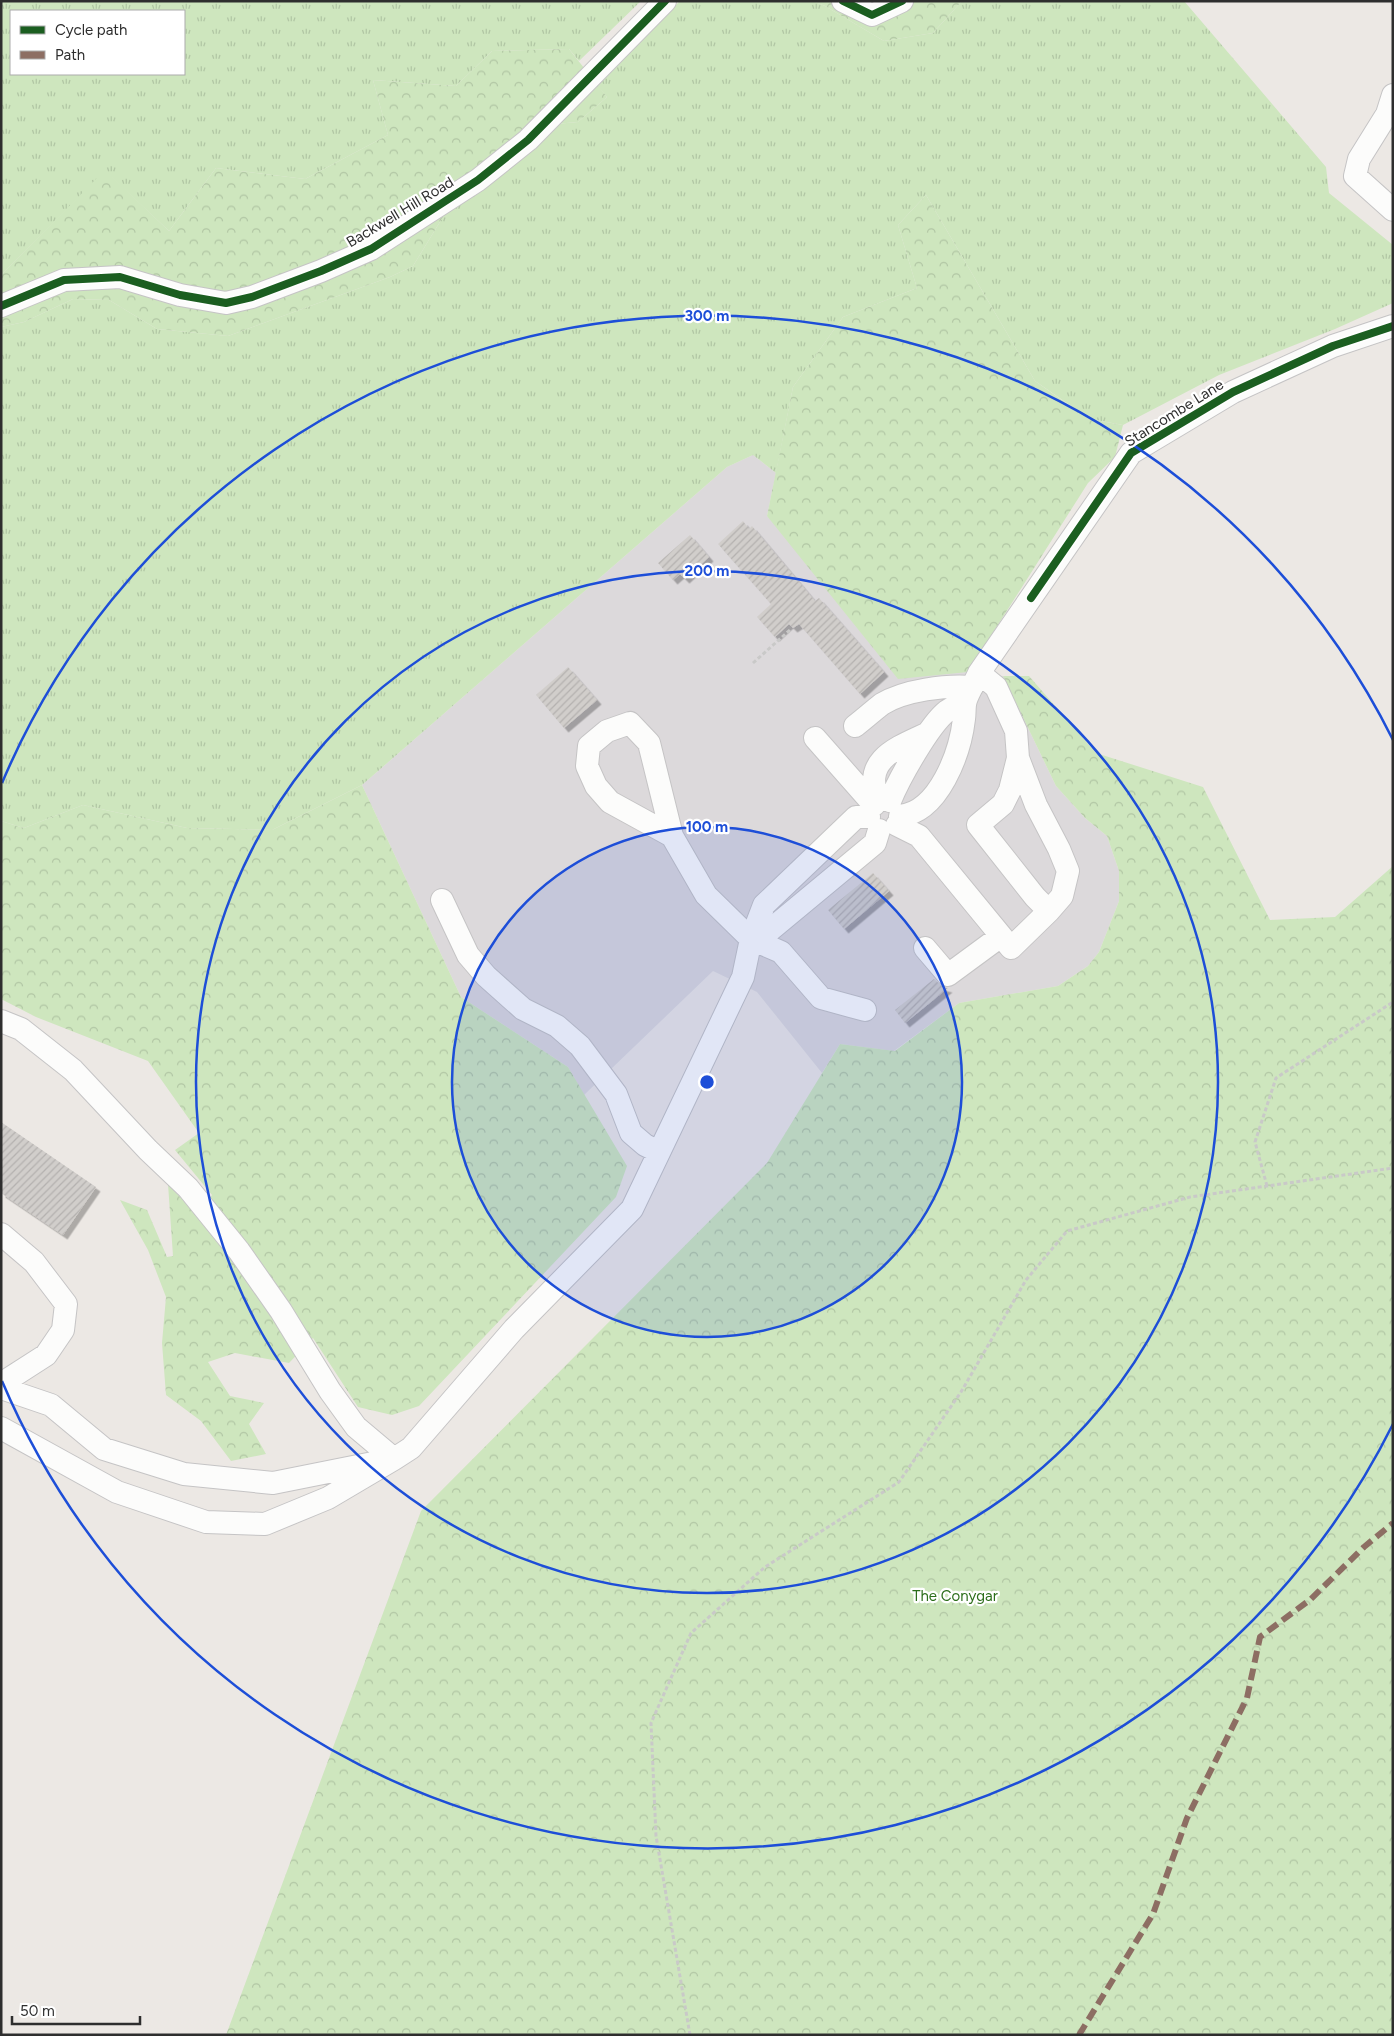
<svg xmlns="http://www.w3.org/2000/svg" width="1394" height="2036" font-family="Figtree,sans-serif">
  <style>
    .industrial { fill: #dcd9db }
    .grass { fill: url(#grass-tufts); fill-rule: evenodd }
    .forest { fill: url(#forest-crowns) }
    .building { fill: url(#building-hatch); filter: url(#shadow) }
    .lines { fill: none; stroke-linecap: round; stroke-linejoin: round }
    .minor-casing { stroke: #c5c4c5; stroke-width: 24 }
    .path { stroke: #c9c9c8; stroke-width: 3; stroke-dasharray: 4 2.5; stroke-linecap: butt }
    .minor { stroke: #fcfcfb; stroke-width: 22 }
    .quiet { stroke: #8d6e63; stroke-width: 6; stroke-dasharray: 12 6; stroke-linecap: butt }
    .cycleway-casing { stroke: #fff; stroke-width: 11 }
    .cycleway { stroke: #1b5e20; stroke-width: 8 }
    .ring { fill: none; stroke: #1d4ed8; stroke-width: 2.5 }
    .labels { text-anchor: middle; stroke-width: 4.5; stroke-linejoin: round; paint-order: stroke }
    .street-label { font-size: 15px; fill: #2e2e2e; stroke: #fff }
    .park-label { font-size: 15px; fill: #2c6e1b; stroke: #fff }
    .centre { fill: #1d4ed8; stroke: #fff; stroke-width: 2.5 }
    .ring-label { font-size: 15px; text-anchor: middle; font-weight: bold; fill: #1d4ed8; stroke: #fff; stroke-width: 4.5; stroke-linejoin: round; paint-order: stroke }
  </style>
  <defs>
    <pattern id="grass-tufts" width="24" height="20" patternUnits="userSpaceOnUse" patternTransform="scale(1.25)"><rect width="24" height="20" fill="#cee6be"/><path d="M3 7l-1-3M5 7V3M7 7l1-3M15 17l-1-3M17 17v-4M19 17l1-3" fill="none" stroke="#b1c6a4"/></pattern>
    <pattern id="forest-crowns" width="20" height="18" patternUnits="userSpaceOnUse" patternTransform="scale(1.25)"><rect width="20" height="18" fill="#cee6be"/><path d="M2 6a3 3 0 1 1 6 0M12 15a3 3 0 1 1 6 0" fill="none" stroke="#b1c6a4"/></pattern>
    <pattern id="building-hatch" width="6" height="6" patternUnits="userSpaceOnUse" patternTransform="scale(1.25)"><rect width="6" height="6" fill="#d1cecb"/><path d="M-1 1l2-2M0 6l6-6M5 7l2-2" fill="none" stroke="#b4b1af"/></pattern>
    <filter id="shadow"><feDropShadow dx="4.5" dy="4.5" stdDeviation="0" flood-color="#0004"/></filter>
  </defs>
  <rect width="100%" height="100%" fill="#ece8e4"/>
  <path class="industrial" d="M753 455 776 473 767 516 968 672 1003 676 1056 786 1085 818 1107 836 1119 871V901L1099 952 1088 966 1058 986 959 1003 894 1051 840 1044 822 1073 757 992 713 971 584 1095 568 1067 461 997 362 785 727 467Z"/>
  <path class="grass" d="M1 1H641L579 61 569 49 492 51 456 86 373 80 388 135 305 179 216 168 169 231 105 171 1 275ZM11 11H184V74H11Z
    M680 1H813L825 6 884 41 933 33 962 1H1184L1326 167 1329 193 1393 245V303L1335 329 1219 375 1123 425 1090 419 1035 381 926 195 898 225 917 288 843 317 793 387 776 473 753 455 727 467 362 785 272 830 187 828 83 805 24 828 1 821V327L24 322 73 299 109 300 157 329 228 336 390 277 413 266 446 212 555 124 578 122 607 97 595 83Z"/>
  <path class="forest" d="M813 1H962L933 33 884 41 825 6Z
    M569 49 607 97 578 122 555 124 446 212 413 266 390 277 228 336 157 329 109 300 73 299 24 322 1 327V275L105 170 169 231 216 168 305 179 388 135 373 80 456 86 492 51Z
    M926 195 1035 381 1089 419 1123 425 1115 457 1088 483 968 672 898 679 767 516 793 387 843 317 917 288 898 225Z
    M1003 676H1029L1096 753 1203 787 1270 920 1335 917 1393 866V2035H226L421 1511 767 1163 840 1044 895 1051 959 1003 1058 986 1088 966 1099 952 1119 901V871L1107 836 1085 818 1056 786Z
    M362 785 461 997 568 1067 627 1166 616 1197 419 1406 392 1415 358 1407 313 1338 289 1363 235 1353 208 1362 230 1396 264 1403 249 1424 266 1454 231 1461 201 1421 166 1395 162 1343 166 1297 148 1250 120 1200 147 1210 167 1257 173 1256 168 1184 198 1216 212 1195 175 1150 199 1133 148 1061 36 1017 1 999V821L24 828 83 805 187 828 272 830Z"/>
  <path class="building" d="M743 521 749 529 752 526 815 601 819 598 884 672 860 694 799 624 793 628 789 624 775 637 757 617 771 604 718 544Z
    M690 535 709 557 685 579 680 574 673 580 658 563Z
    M568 667 597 700 564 728 536 695Z
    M873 873 889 891 844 929 828 910Z
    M934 979 943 987 948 988 905 1023 895 1010Z
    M1 1122 96 1187 63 1235 1 1193Z"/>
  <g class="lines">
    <defs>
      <path id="minor" d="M843 1 872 15 902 1
        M1393 95 1387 114 1359 159 1355 176 1393 210
        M1 306 64 280 120 277 180 295 226 303 252 297 321 271 371 249 478 180 528 140 665 1
        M979 673 996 687 1016 731 1018 758 1036 805 1059 849 1068 871 1062 896 1049 911
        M855 726C864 719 873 711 882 704 905 690 946 685 972 687
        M815 738 874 805
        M879 801C861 760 896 748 928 733
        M890 801C899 779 929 725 947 711 952 707 959 705 965 702
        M900 816C939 812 960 753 964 719 965 713 964 706 966 700 969 691 975 682 979 673L1131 453 1233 392 1333 346 1393 326
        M897 825 919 836 1011 948 1049 911 1035 897 978 825 1003 804 1010 790 1018 758
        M672 836 610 802 596 786 587 766 589 746 607 731 630 723 649 743 672 836 706 895 751 939 781 952 821 998 865 1010
        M442 900 468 955 486 976 523 1009 557 1026 580 1046 616 1094 631 1133 645 1145 659 1152
        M751 939 769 931 875 843 879 830
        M925 948 948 975 1001 936
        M1 1021 21 1029 73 1070 148 1150 188 1188 239 1251 281 1311 330 1391 356 1427 394 1459 411 1448 514 1329 632 1209 743 977 751 939 764 905 856 817H869
        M1 1234 34 1262 66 1304 63 1330 46 1355 1 1384
        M1 1388 51 1405 104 1449 184 1474 273 1483 378 1462
        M1 1428 117 1492 206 1522 265 1524 328 1498 394 1459"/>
    </defs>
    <use href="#minor" class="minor-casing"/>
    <path class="path" d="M753 663 791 629
      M1267 1186 1255 1142 1276 1078 1393 1002
      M690 2035 656 1836 651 1723 691 1633 765 1567 899 1482 961 1392 1026 1280 1067 1231 1190 1197 1393 1168"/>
    <use href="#minor" class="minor"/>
    <path class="quiet" d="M1079 2035 1153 1914 1187 1818 1247 1698 1260 1637 1311 1599 1364 1547 1393 1523"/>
    <defs>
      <path id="cycleway" d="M843 1 872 15 902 1
        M1 306 64 280 120 277 180 295 226 303 252 297 321 271 371 249 478 180 528 140 665 1
        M1031 598 1131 453 1233 392 1333 346 1393 326"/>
    </defs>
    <use href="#cycleway" class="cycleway-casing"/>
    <use href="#cycleway" class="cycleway"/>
  </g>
  <circle cx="707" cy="1082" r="255" fill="#1d4ed8" fill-opacity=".12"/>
  <g class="ring">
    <circle cx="707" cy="1082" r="255"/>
    <circle cx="707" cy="1082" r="511"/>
    <path d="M1393 1424A766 766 0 0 1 2 1381M2 783A766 766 0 0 1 1393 740"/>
  </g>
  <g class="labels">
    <g class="street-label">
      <text transform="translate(400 212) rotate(-31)" y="5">Backwell Hill Road</text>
      <text transform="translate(1174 413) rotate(-32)" y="5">Stancombe Lane</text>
    </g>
    <g class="park-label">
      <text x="955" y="1601">The Conygar</text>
    </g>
  </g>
  <circle cx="707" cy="1082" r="8" class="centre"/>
  <g class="ring-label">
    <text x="707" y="321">300 m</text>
    <text x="707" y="576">200 m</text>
    <text x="707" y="832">100 m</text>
  </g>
  <rect width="1394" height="2036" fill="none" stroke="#2e2e2e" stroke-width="5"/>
  <rect x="10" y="10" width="175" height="65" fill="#ffffff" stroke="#ababab"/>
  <rect x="20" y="26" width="25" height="8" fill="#1b5e20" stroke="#ababab"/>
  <text x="55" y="35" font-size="15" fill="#2e2e2e">Cycle path</text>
  <rect x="20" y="51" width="25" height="8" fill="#8d6e63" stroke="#ababab"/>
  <text x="55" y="60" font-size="15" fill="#2e2e2e">Path</text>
  <path d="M12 2016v8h128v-8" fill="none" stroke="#2e2e2e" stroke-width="2.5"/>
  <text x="20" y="2016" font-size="15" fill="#2e2e2e" stroke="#ffffff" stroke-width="4" paint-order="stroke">50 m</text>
</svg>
